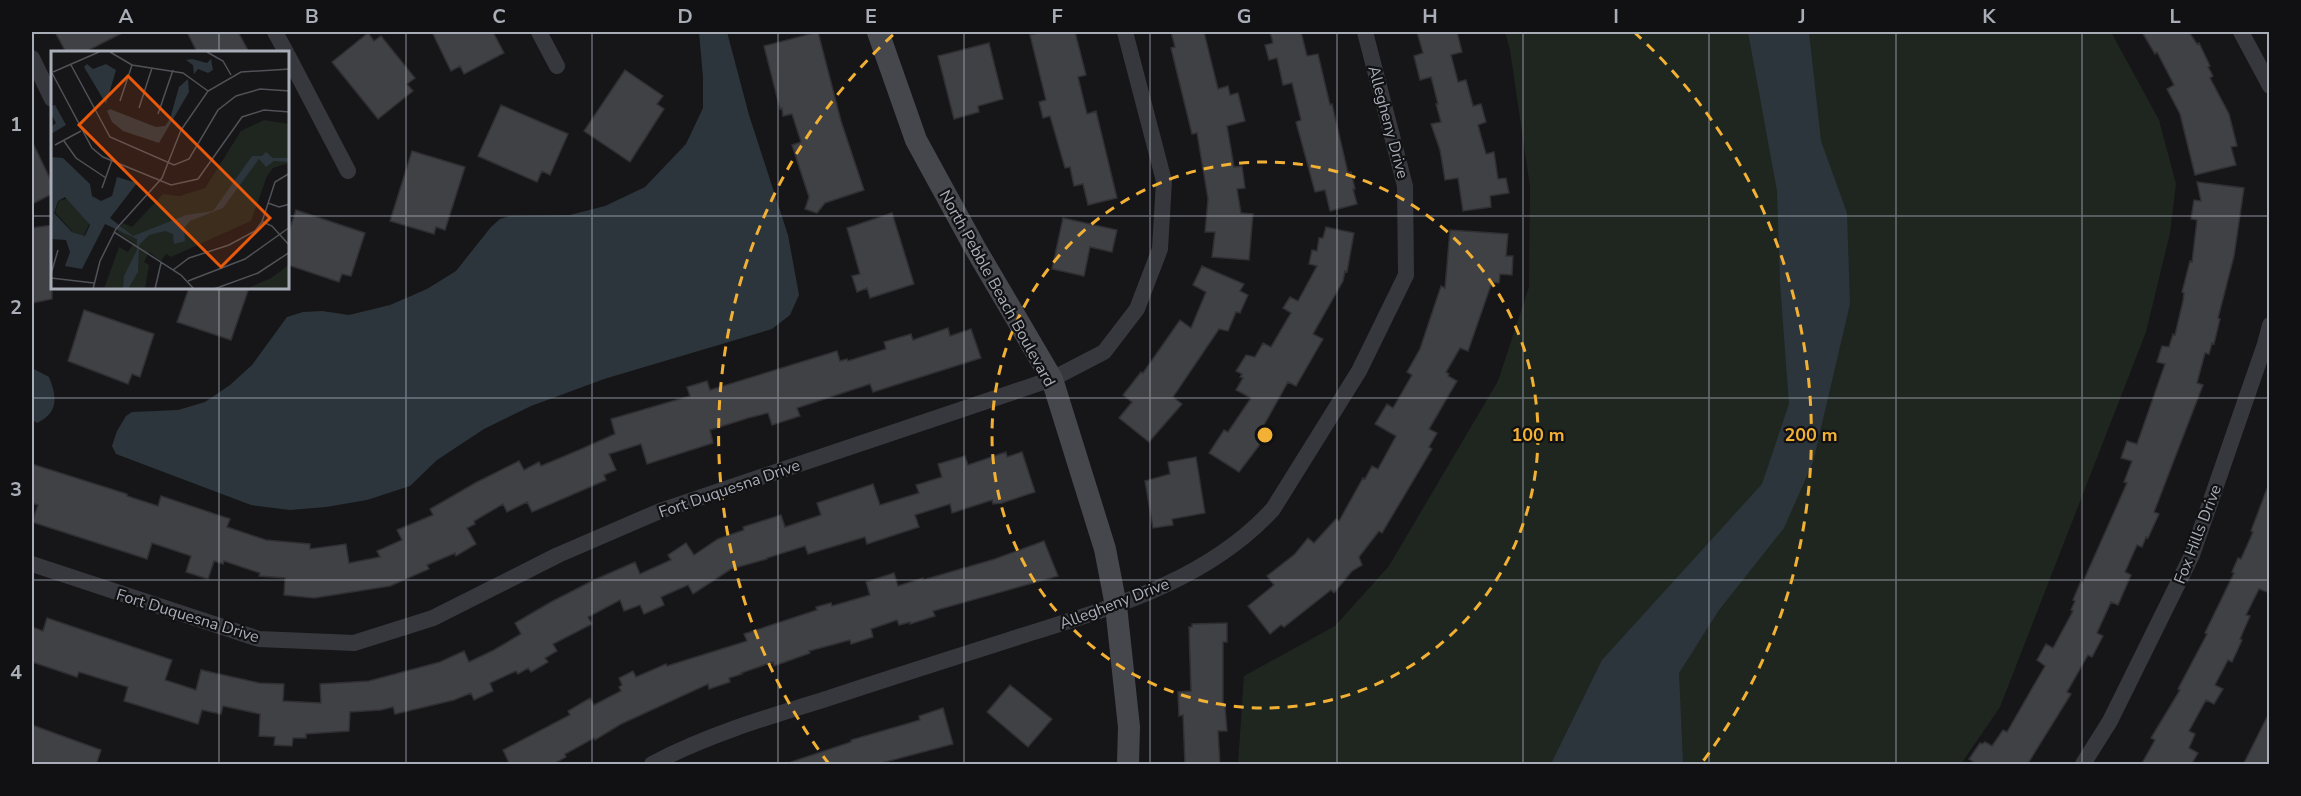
<svg xmlns="http://www.w3.org/2000/svg" width="2301" height="796" font-family="'Nunito Sans',sans-serif">
  <style>
    .green { fill: #1e261f }
    .water { fill: #2c353c }
    .building { fill: #404145; stroke: #303034; stroke-width: 1.5 }
    .lines { fill: none; stroke-linecap: round; stroke-linejoin: round }
    .street { stroke: #37383d; stroke-width: 16 }
    .secondary { stroke: #45474d; stroke-width: 22 }
    .grid { fill: none; stroke: #a8adb8; stroke-width: 1.5; stroke-opacity: 0.55 }
    .ring { fill: none; stroke: #f2b134; stroke-width: 3; stroke-dasharray: 10 8 }
    .labels { text-anchor: middle; stroke-width: 4.5; stroke-linejoin: round; paint-order: stroke }
    .street-label { font-size: 16px; fill: #a8adb8; stroke: #111113 }
    .inset-road { fill: none; stroke: #505258; stroke-width: 1.5 }
    .view { fill: #e8590c; fill-opacity: 0.15; stroke: #e8590c; stroke-width: 3 }
    .inset-edge { fill: none; stroke: #a8adb8; stroke-width: 3 }
    .centre { fill: #f2b134; stroke: #111113; stroke-width: 3 }
    .ring-label { font-size: 18px; text-anchor: middle; font-weight: bold; fill: #f2b134; stroke: #111113; stroke-width: 4.5; stroke-linejoin: round; paint-order: stroke }
    .neatline { fill: none; stroke: #a8adb8; stroke-width: 2 }
    .grid-label { font-size: 20px; text-anchor: middle; font-weight: bold; fill: #a8adb8 }
  </style>
  <rect width="100%" height="100%" fill="#161618"/>
  <path class="green" d="M1505 32H2111L2159 120 2176 184 2170 233 2146 332 2000 707 1961 764H1238L1244 676 1335 626 1389 566 1498 381 1529 287 1530 187 1510 50Z"/>
  <path class="water" d="M699 32H727L749 115 788 235 799 295 790 315 772 329 604 379 531 406 484 429 437 460 410 486 367 500 326 507 290 510 251 505 116 454 112 446 117 431 126 416 132 412 178 410 205 402 230 385 252 365 287 317 303 312 322 311 349 315 390 305 427 289 456 271 491 227 500 219 510 216 570 215 605 206 645 187 686 144 703 108V77Z
    M1748 32H1809L1821 141 1847 213 1850 304 1813 462 1784 528 1719 610 1679 673 1683 764H1551L1602 660 1762 484 1789 404 1780 283 1777 191Z
    M32 368 49 377C57 397 59 412 37 423L32 420Z"/>
  <path class="building" d="M55 32H124L85 52H66Z
    M187 32H238L249 52H197Z
    M432 32H493L504 53 464 74 460 66 451 71Z
    M818 32 841 121 864 190 825 203 817 213 805 209 809 197 792 145 801 142 792 114 783 116 782 108 780 109 764 46Z
    M1035 32H1075L1086 75 1078 77 1087 114 1096 111 1117 198 1088 205 1083 184 1074 186 1070 167 1065 168 1050 116 1043 118 1039 102 1046 100 1030 35 1035 34Z
    M1171 32H1204L1218 89 1228 86 1230 95 1238 93 1245 121 1227 126 1234 167 1242 166 1245 188 1237 189 1241 213 1253 214 1249 260 1212 257 1215 232H1205L1208 199 1197 133 1192 134 1171 48 1175 47Z
    M1270 32H1301L1307 56 1318 54 1330 105 1332 104 1348 173 1351 172 1355 189H1353L1357 204 1330 211 1325 190 1315 192 1296 122 1301 120 1292 83 1283 85 1277 58 1269 60 1265 45 1273 43Z
    M1417 32H1457L1462 52 1451 55 1458 82 1466 80 1473 106 1481 104 1486 122 1478 125 1486 154 1494 152 1498 179 1506 178 1509 193 1490 196 1491 207 1463 211 1458 178 1445 180 1440 150 1431 124 1441 122 1436 104H1438L1431 77 1420 80 1414 56 1423 53Z
    M2142 32H2189L2197 44 2199 43 2210 66 2208 67 2213 76 2210 78 2229 114 2237 146 2231 147 2236 165 2195 175 2180 114 2167 89 2174 85 2157 52 2155 54Z
    M368 33 374 41 381 36 415 78 407 84 413 91 378 119 332 62Z
    M989 43 1003 99 978 106 979 112 954 119 938 56Z
    M625 70 663 96 657 104 664 109 630 162 584 131Z
    M501 105 568 134 550 175 542 171 537 182 478 156Z
    M32 141 52 183V194L32 204Z
    M412 151 465 167 445 230 436 227 434 234 390 221Z
    M2197 182 2244 188 2234 256 2218 318 2220 319 2214 344 2212 343 2209 354 2205 353 2197 383 2203 385 2154 512 2159 514 2148 538 2146 537 2142 547 2137 545 2125 572 2131 575 2118 605 2111 602 2097 633 2103 636 2092 657 2088 655 2067 692 2071 694 2027 765H1978L1969 759 1980 743 1982 744 1985 742 1992 746 2003 730 2007 732 2045 666 2037 660 2046 644 2053 648 2073 611 2071 610 2075 601 2073 600 2081 581 2083 582 2127 483 2124 482 2132 461 2121 458 2127 441 2137 444 2165 364 2157 362 2162 346 2169 347 2173 334 2175 335 2183 301 2184 293 2182 292 2190 261 2192 262 2197 220 2191 219 2194 200 2201 201Z
    M296 210 365 233 351 276 342 274 339 282 288 265V234Z
    M892 213 914 284 870 298 867 288 857 292 852 276 860 274 847 228Z
    M1063 218 1117 230 1112 252 1090 247 1084 276 1052 269Z
    M52 225V299L32 303V228Z
    M1326 227 1354 233 1347 272 1345 271 1343 281 1313 334 1323 339 1296 386 1288 382 1264 425 1268 428 1258 447 1239 472 1209 453 1224 430 1228 432 1251 398 1236 390 1243 378 1240 377 1242 374 1236 371 1246 355 1255 357 1263 343 1271 347 1291 313 1283 308 1290 297 1298 301 1317 266 1309 264 1312 250 1317 251 1319 238H1323Z
    M1450 230 1508 234 1506 256H1513L1512 275 1500 274 1499 283 1492 282 1468 351 1460 348 1446 372 1449 374 1448 376 1457 381 1429 429 1437 433 1429 447 1432 449 1382 533 1379 531 1359 557 1362 565 1352 571 1334 593 1331 590 1284 627 1281 625 1270 634 1248 606 1274 585 1267 576 1295 554 1308 538 1314 543 1336 519 1339 521 1363 478 1365 479 1372 466 1378 469 1396 436 1375 424 1387 404 1393 408 1412 375 1407 372 1420 349 1441 286 1445 288Z
    M1202 266 1244 284 1240 291 1248 295 1240 313 1236 312 1228 331 1219 329 1173 397 1182 404 1149 442 1119 418 1132 402 1123 395 1141 372 1143 373 1180 320 1191 328 1206 292 1193 285Z
    M189 288H249L231 340 177 322Z
    M84 310 154 334 140 377 132 374 128 384 68 361Z
    M948 328 950 336 971 329 981 358 873 392 870 384 797 408 800 416 772 425 768 413 748 418 710 430 713 443 647 464 641 444 609 454 616 470 604 475 606 480 532 512 527 502 507 512 503 504 474 521 475 524 467 528 476 544 456 556 455 553 427 565 429 569 390 586 314 598 284 595 285 578 259 576 260 573 224 561 223 564 214 561 208 579 186 572 191 556 152 543 147 559 32 522 38 505 32 503V464L127 494V496L158 506 161 496 230 519 227 527 266 540 310 544V549L346 544 349 563 380 557 377 551 402 540 397 530 433 515 430 509 477 482 519 461 524 470 539 462 541 466 579 450 615 434 611 419 690 396 687 387 707 381 710 390 837 351 840 361 847 359 848 361 886 349 884 342 911 334 913 340Z
    M1006 452 1007 457 1022 452 1035 492 1002 503 993 504 992 500 952 513 950 504 915 515 919 527 867 544 865 537 808 554 805 546 767 558V559L731 569 693 594 688 585 661 597 664 605 644 614 640 605 624 611 620 600 588 617 592 624 553 644 557 651 545 658 548 662 531 672 528 668 518 674 516 671 490 683 493 691 474 700 471 693 454 700 395 714 393 707 381 710 350 712 349 731 306 734V738H293L292 746 274 745 275 737 259 736 260 714 223 706 221 714 202 710 198 724 124 701 128 687 79 672 77 677 32 662V627L43 631 47 618 172 660 165 680 196 690 201 670 259 683 284 684 283 701 321 703 320 684 369 681 440 662 464 651 469 662 494 650 521 634 515 623 551 602 594 580 635 562 640 574 671 560 668 555 686 543 694 555 718 539 744 530 743 527 781 515 785 527 821 515 817 503 873 484 880 505 919 493 916 485 942 477 938 464 965 456 968 465Z
    M1196 457 1205 513 1172 519 1173 525 1153 528 1145 481 1170 474 1168 462Z
    M2268 486 2270 593 2259 589 2246 615 2250 616 2240 639 2242 640 2232 662 2228 660 2215 685 2223 689 2214 704 2206 700 2189 731 2195 734 2189 748 2198 753 2191 765H2141L2155 740 2151 738 2180 690 2178 689 2207 634 2205 633 2234 573 2232 572 2238 558 2241 559 2253 532 2251 531Z
    M1044 541 1058 576 933 611 935 616 910 624V622L899 625 897 620 871 629 873 637 851 644 850 640 809 651 810 653 774 666 773 662 741 673 742 674 729 678 730 682 709 689 708 684 621 724 595 740 594 738 565 754 566 757 552 765H510L503 750 570 715 568 711 590 698 594 705 621 691 619 687 622 685 619 678 633 671 636 677 666 664 667 666 747 641 744 634 817 610 816 607 831 603 832 606 870 595 866 582 894 573 898 586 923 578V580L995 559Z
    M1227 623V642H1223V706H1225L1227 731H1218L1220 765H1185L1183 715 1179 716 1178 692 1191 691 1189 627H1192V624Z
    M1010 685 1052 719 1028 747 987 712Z
    M943 708 953 744 874 765H791V762L851 742V740L920 720 919 716Z
    M2270 711V765H2243Z
    M32 725 101 750 96 765H42L32 761Z"/>
  <g class="lines">
    <path class="street" d="M275 32 286 52
      M539 32 557 66
      M2241 32 2270 86
      M288 56 348 171
      M32 58 52 99
      M32 564 259 639 354 643 433 618 558 555 660 511 1052 379 1104 352 1137 309 1160 249 1164 181 1125 32
      M652 764C707 735 767 717 826 699 895 676 965 654 1034 632 1120 605 1210 578 1273 509L1359 371 1406 275 1405 186 1365 32
      M2083 764 2110 721 2192 555 2265 344 2270 325"/>
    <path class="secondary" d="M878 32 916 140 975 248 1052 379 1105 549 1116 606 1129 727 1128 764"/>
  </g>
  <path class="grid" d="M219 32V52M406 32V764M592 32V764M778 32V764M964 32V764M1150 32V764M1337 32V764M1523 32V764M1709 32V764M1896 32V764M2082 32V764M32 216H52M288 216H2270M219 288V764M32 398H2270M32 580H2270"/>
  <g class="ring">
    <circle cx="1265" cy="435" r="273"/>
    <path d="M829 764A546 546 0 0 1 896 32M1634 32A546 546 0 0 1 1701 764"/>
  </g>
  <g class="labels">
    <g class="street-label">
      <text transform="translate(1389 122) rotate(75)" y="6">Allegheny Drive</text>
      <text transform="translate(998 288) rotate(61)" y="6">North Pebble Beach Boulevard</text>
      <text transform="translate(729 488) rotate(-19)" y="6">Fort Duquesna Drive</text>
      <text transform="translate(2197 534) rotate(-69)" y="6">Fox Hills Drive</text>
      <text transform="translate(1114 603) rotate(-21)" y="6">Allegheny Drive</text>
      <text transform="translate(188 615) rotate(17)" y="6">Fort Duquesna Drive</text>
    </g>
  </g>
  <g transform="translate(51 51)">
    <rect width="238" height="238" fill="#161618"/>
    <path d="M213 69 238 73V112L222 117 216 125 200 170 120 206 115 203 110 210 98 201 93 211 98 214 94 238H53L68 196 77 201 83 192 66 181 72 172 81 176 112 143 128 145 154 137 190 80ZM17 147 38 173 33 185 22 181 4 161 8 150ZM238 214V238H195L220 227Z" fill="#1e261f"/>
    <path d="M141 8 156 12 160 8 162 19 157 22 147 18 143 23 142 14 135 9ZM36 13 42 18 55 13 65 19 55 53 33 16ZM137 28 138 41 108 92 72 80 61 71 56 60 59 58 105 76 114 75 119 68 128 36ZM4 54 15 74 0 83V76L5 72 0 63V55ZM215 101 222 107H238L239 111 223 110 215 116 208 108 172 157 139 170 133 177 134 190 123 193 122 183 114 180 98 184 88 194 87 221 77 238H72L73 225 86 199V188L54 173 31 218 14 215 19 201 15 189 0 188V106L12 107 39 133 41 145 50 150 61 145 66 126 86 132 59 167 82 185 135 164 162 160 201 105H211ZM14 146 39 174 34 185 21 181 3 162 7 150Z" fill="#2c353c" fill-rule="evenodd"/>
    <path class="inset-road" d="M59 1 81 14 132 22 157 40M156 1 172 10 180 24M20 14 59 86 123 114 138 108 167 59 185 45 209 38 239 40M2 21 48 1M1 22 41 97 52 106 120 134 147 128 191 66 213 59 239 61M69 50 81 14M88 57 101 17M107 63 122 19M13 90 25 107 55 127M4 94 30 80M51 137 61 109M217 152 228 156 239 153M212 171 221 175 239 195M63 181 130 224 143 238M122 219 138 207 178 194 204 180 211 171 224 131 239 122M0 223 7 199M0 227 43 232M137 230 194 208 239 176M42 238 49 210 65 178 111 127 130 79 157 40 190 21 239 18M104 238 110 212M163 238 207 222 239 201"/>
    <path class="view" d="M77 25 219 167 170 216 28 74Z"/>
    <rect width="238" height="238" class="inset-edge"/>
  </g>
  <circle cx="1265" cy="435" r="9" class="centre"/>
  <g class="ring-label">
    <text x="1538" y="441">100 m</text>
    <text x="1811" y="441">200 m</text>
  </g>
  <rect width="2301" height="796" fill="none" stroke="#111113" stroke-width="66"/>
  <rect x="33" y="33" width="2235" height="730" class="neatline"/>
  <g class="grid-label">
    <text x="126" y="23">A</text>
    <text x="312" y="23">B</text>
    <text x="499" y="23">C</text>
    <text x="685" y="23">D</text>
    <text x="871" y="23">E</text>
    <text x="1057" y="23">F</text>
    <text x="1244" y="23">G</text>
    <text x="1430" y="23">H</text>
    <text x="1616" y="23">I</text>
    <text x="1802" y="23">J</text>
    <text x="1989" y="23">K</text>
    <text x="2175" y="23">L</text>
    <text x="16" y="131">1</text>
    <text x="16" y="314">2</text>
    <text x="16" y="496">3</text>
    <text x="16" y="679">4</text>
  </g>
</svg>
